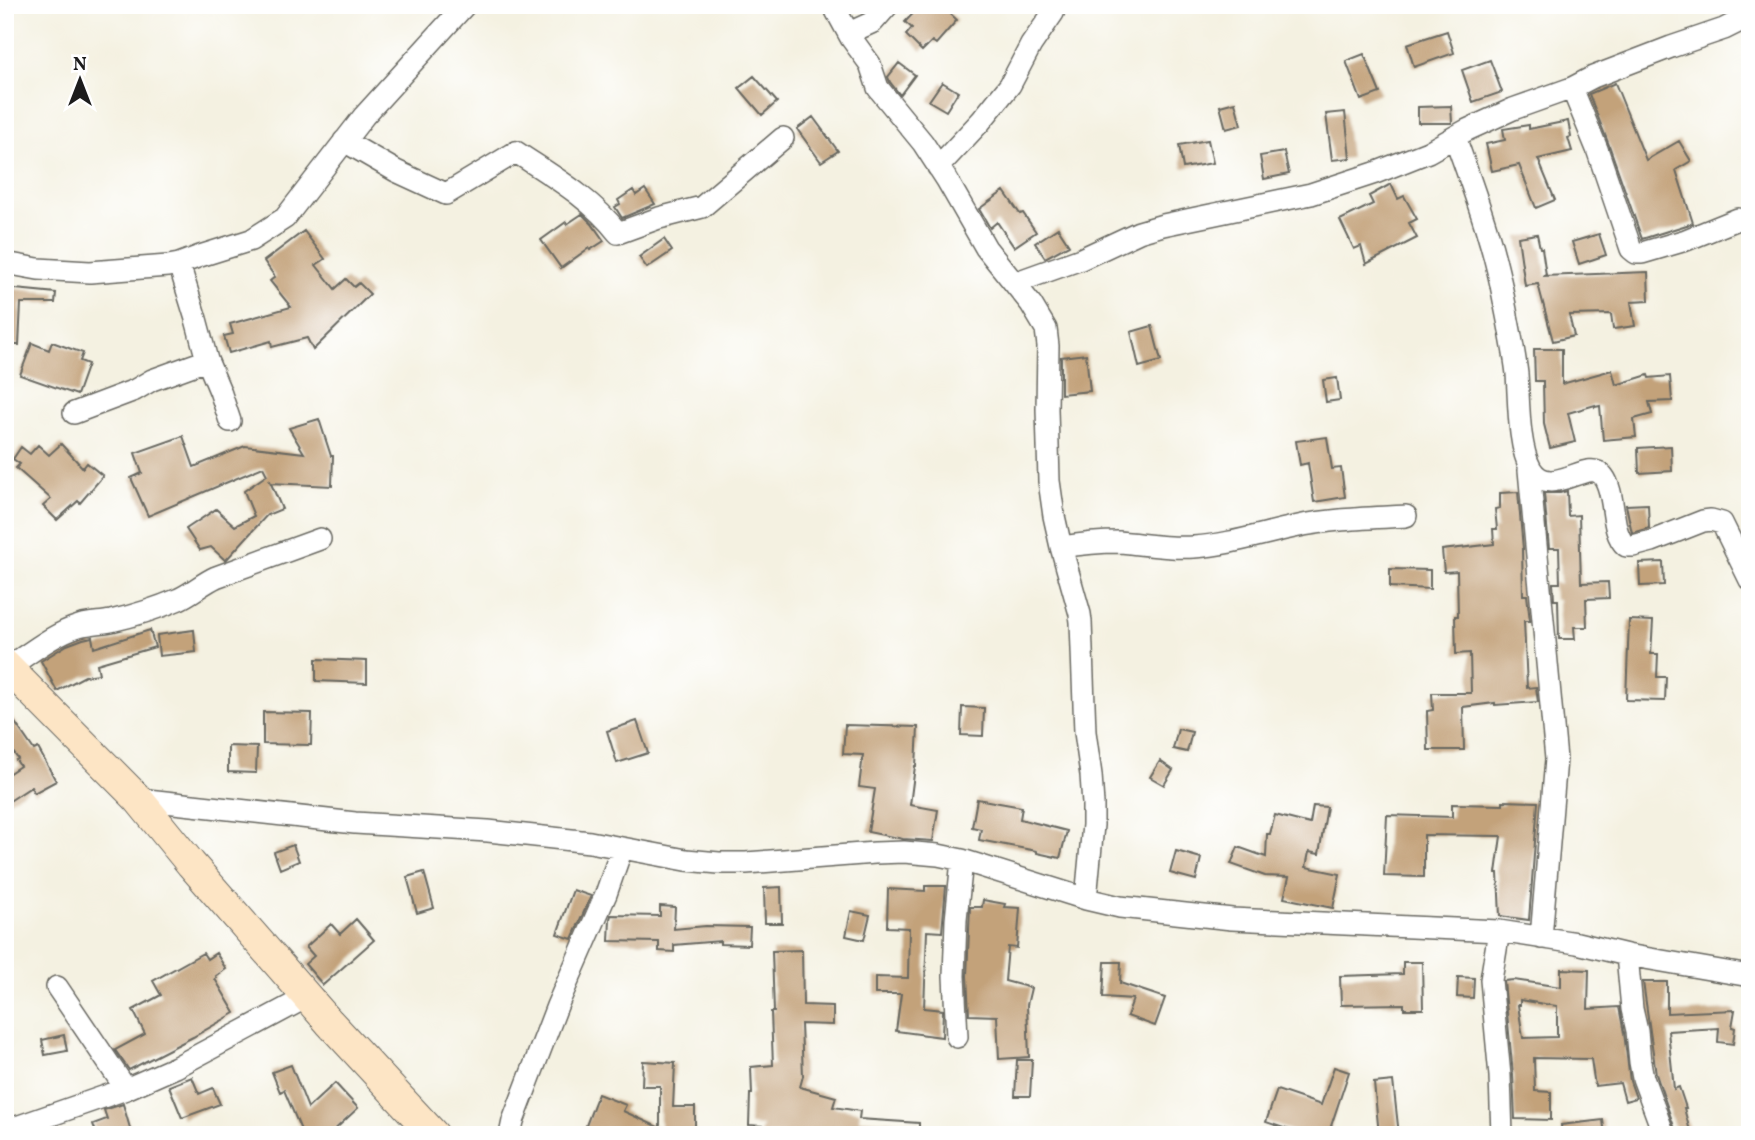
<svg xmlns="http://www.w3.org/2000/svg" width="1755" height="1140" font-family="Vollkorn,serif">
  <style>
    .building { fill: #c3a27a; fill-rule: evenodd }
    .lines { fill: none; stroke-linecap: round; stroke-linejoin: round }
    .street-casing { stroke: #686761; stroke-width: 24 }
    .secondary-casing { stroke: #686761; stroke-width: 32 }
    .street { stroke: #fff; stroke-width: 21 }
    .secondary { stroke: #fde5c5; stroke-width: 30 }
  </style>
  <rect width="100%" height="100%" fill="#fff"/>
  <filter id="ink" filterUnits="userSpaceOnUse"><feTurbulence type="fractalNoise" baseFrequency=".0143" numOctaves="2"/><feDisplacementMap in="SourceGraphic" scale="14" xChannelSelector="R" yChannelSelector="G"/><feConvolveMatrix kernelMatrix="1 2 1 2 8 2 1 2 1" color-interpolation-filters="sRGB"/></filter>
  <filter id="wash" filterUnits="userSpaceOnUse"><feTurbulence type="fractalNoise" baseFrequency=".00686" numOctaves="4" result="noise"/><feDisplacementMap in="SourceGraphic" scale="28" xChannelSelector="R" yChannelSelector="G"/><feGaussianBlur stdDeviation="1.57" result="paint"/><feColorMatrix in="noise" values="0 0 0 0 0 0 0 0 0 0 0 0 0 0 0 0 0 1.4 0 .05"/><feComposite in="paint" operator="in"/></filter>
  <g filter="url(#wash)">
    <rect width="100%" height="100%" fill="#f4f1e1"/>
    <g id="blocks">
      <path class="building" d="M921 5H941L957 20 936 44 932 41 922 51 906 35 912 28 905 22Z
        M1447 31 1454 53 1414 67 1407 44Z
        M1364 54 1380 93 1361 100 1346 61Z
        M1490 60 1502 92 1473 102 1462 70Z
        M899 63 915 75 900 95 890 82 888 77Z
        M754 76 777 102 762 115 739 88Z
        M942 82 958 92 946 111 929 101Z
        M1615 83 1646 160 1679 141 1691 161 1676 170 1693 223 1642 239 1609 145 1589 94Z
        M1235 102 1241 125 1226 129 1220 106Z
        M1451 106 1452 123H1418V107Z
        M1345 112 1350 158 1332 160 1326 114Z
        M813 117 838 151 821 162 797 129Z
        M1568 121 1571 137 1568 138 1572 151 1538 159 1555 200 1536 208 1519 165 1492 171 1486 144 1505 140 1503 129 1529 125V129Z
        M1208 140 1213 163 1183 168 1179 145Z
        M1284 152 1289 174 1264 179 1260 156Z
        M1391 184 1398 199 1404 196 1417 219 1409 223 1417 238 1366 264 1361 246 1354 249 1340 220 1373 204 1369 196Z
        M645 189 655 204 622 218 615 207 620 204 618 200 633 190 636 195Z
        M1004 191 1020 214 1023 213 1036 232 1014 247 997 222 990 228 979 209Z
        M582 214 592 224 604 241 590 250 589 248 561 268 541 240 566 222 567 224Z
        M1058 228 1069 245 1045 258 1035 243Z
        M304 231 325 259 316 265 335 289 346 279 354 287 359 283 370 294 313 350 307 338 272 347 271 341 229 353 224 336 233 334 230 324 291 307 270 281 275 277 264 261Z
        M1537 234 1540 248H1542L1546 275 1543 276 1648 272 1649 301 1631 302 1635 326 1613 329 1611 314 1569 315 1574 336 1553 341 1538 284 1525 286 1518 237Z
        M1599 234 1606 255 1579 264 1572 242Z
        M664 239 672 251 647 268 639 257Z
        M5 288 56 293 55 303H21L19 345H5L7 312 5 311Z
        M1152 326 1161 361 1139 367 1131 332Z
        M52 342 83 353 80 361 88 364 77 395 20 375 32 343 49 350Z
        M1534 349H1562V384L1612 370 1616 385 1648 375 1649 378 1670 376 1672 401 1649 402 1652 414 1634 419 1636 437 1603 440 1600 406 1595 407V405L1568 413 1575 442 1550 448 1544 424 1543 381H1535Z
        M1086 354 1090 391 1061 394V357Z
        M1337 378 1340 400 1326 402 1323 380Z
        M319 419 331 456H333L332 486 271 483 269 479 282 509 267 515 227 559 225 560 211 547 200 550 186 529 216 509 235 526 254 516 244 491 267 475 263 467 148 516 131 478 142 473 135 453 183 436 194 467 245 446 304 453 289 428Z
        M1327 437 1332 469 1341 468 1345 497 1314 502 1308 463 1300 465 1296 441Z
        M61 444 83 468 87 463 103 476 80 503 78 501 57 520 43 506 51 499 16 468 20 464 13 459 21 447 30 454 38 445 49 455Z
        M1671 446 1672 471 1639 473 1638 448Z
        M1567 491 1568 516 1579 515 1581 583 1608 582 1609 598 1586 599 1587 627H1574L1575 639H1559L1558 600H1554L1553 583H1560L1559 548H1549L1544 493H1560Z
        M1518 492 1523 549H1522L1523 595H1527L1530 621H1524L1527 688 1536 687 1538 702 1495 705V703L1463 707 1464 750H1428L1427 711 1433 710 1432 693H1471L1470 653 1456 654 1455 616H1458L1457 571 1444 572 1442 550 1494 544 1493 529H1497L1495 509 1500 508V493Z
        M1648 504 1649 528 1632 533 1626 505Z
        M1663 562 1664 585 1640 586 1639 563Z
        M1390 569 1430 570V589L1390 587Z
        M1629 620 1653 621 1651 654H1658L1657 677H1666L1665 701 1626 700Z
        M150 630 155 647 97 664 99 674 85 676 57 691 41 661 67 645 83 639 92 637 94 648Z
        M194 630 196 652 159 656 157 635Z
        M316 659 367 661V683L316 681Z
        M962 707 984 708 983 736 961 735Z
        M5 708 34 750 38 748 56 781 34 793 31 787 5 804V776L20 766 16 760 18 759 5 741Z
        M263 712 312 713 311 745 263 744Z
        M637 721 648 753 617 763 607 731Z
        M845 725 918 727 916 766H915L910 805 938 810 933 841 903 839 868 832 875 789 859 787 863 755 843 754Z
        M1178 729 1192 732 1187 752 1173 749Z
        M228 746 257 747 256 773 228 772Z
        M1160 761 1173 770 1164 785 1150 777Z
        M977 799 1022 807 1020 819 1067 831 1060 858 1037 853V851L979 840 981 829 972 827Z
        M1503 801 1538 802 1529 920 1500 916 1498 873H1496L1501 836 1424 835V877L1384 876 1387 815 1452 817V804L1503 805Z
        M1313 806 1327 807 1319 854 1309 852 1306 867 1340 874 1333 908 1284 898 1289 877 1265 876 1231 864 1238 847 1266 857 1267 834H1270L1275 815 1310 824Z
        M293 845 299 861 280 869 274 852Z
        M1176 851 1201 858 1196 880 1170 873Z
        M424 872 434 908 417 913 407 877Z
        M925 886H946L942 932 927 931 924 1008 943 1010 942 1037 896 1031 901 994H875V977L908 978 909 928 887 927 888 889 925 891Z
        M781 887 782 923H765L764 888Z
        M573 890 591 896 572 939 557 934Z
        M983 900 1005 904 1004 907 1020 908 1017 948 1008 947 1005 981 1031 988 1027 1005 1029 1057 999 1059 997 1016 969 1015 967 976 970 907H982Z
        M660 906 675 907 674 929 706 926 750 927 749 945 720 944V941L674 945V952L659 951V942L609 941 610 919 611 915 660 916Z
        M851 911 870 915 864 940 846 936Z
        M356 919 374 940 323 985 305 964 314 956 306 947 331 924 340 934Z
        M802 950 803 1005 833 1006V1025L801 1024 803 1076 800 1087 836 1097 833 1107 860 1111 859 1119 919 1123V1135H864L827 1129 826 1135H760L762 1126 749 1125 750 1094H752L751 1067 773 1065 771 1012H774L772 951Z
        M203 953 207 959 216 953 226 969 216 976 217 978 215 979 235 1013 193 1037 129 1070 115 1050 145 1034 133 1010 161 995 153 981Z
        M1105 962H1121L1120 983 1165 998 1155 1026 1127 1016 1133 999 1103 997Z
        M1403 962H1422L1423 1009H1404V1004L1341 1005 1340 976 1403 974Z
        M1561 969 1589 970 1588 1009 1619 1007 1624 1033 1630 1081 1636 1098 1625 1101 1620 1083 1595 1086 1591 1059 1534 1058 1535 1091 1551 1092V1120L1515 1119 1513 1075 1504 981 1514 980 1561 987ZM1520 1000 1557 1006V1037L1523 1038 1518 1005H1520Z
        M1458 977 1474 978 1473 998 1457 997Z
        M1643 982H1667V1013L1735 1010 1732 1027 1735 1028 1733 1044 1718 1042 1719 1028 1668 1031 1674 1089 1679 1087 1686 1108H1684L1691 1135H1677L1656 1074Z
        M64 1035 67 1051 45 1055 42 1040Z
        M1017 1060H1032L1030 1096H1015Z
        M643 1061 675 1063 673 1107H695V1135H594L584 1131 598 1094 626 1105 623 1111 660 1128V1086H642Z
        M291 1065 308 1108 335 1083 358 1108 329 1135H303L284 1090 280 1092 272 1072Z
        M1334 1067 1349 1072 1328 1135H1304L1266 1122 1277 1090 1321 1105Z
        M192 1077 199 1094 213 1088 220 1104 182 1118 169 1086Z
        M1393 1081 1399 1135H1379L1374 1083Z
        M123 1104 132 1135H97L93 1124 107 1119 104 1110Z
        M1603 1120 1605 1135H1562L1561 1125Z"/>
    </g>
  </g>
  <g filter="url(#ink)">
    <use href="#blocks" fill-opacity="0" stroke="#686761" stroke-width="2"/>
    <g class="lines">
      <defs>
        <path id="street" d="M833 5 851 38 870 64 878 88 923 143 947 180 986 248 1031 304 1046 329 1048 346 1047 409 1049 481 1054 516 1061 547 1080 614 1081 622 1085 732 1091 775 1093 804V825L1086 899
          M849 33 873 22 888 5
          M1572 88 1597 149 1629 243 1631 249 1636 253H1642L1686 240 1738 219
          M1455 137C1473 189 1493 241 1503 295 1508 321 1514 348 1517 374 1519 400 1518 447 1531 469 1551 501 1588 456 1603 476 1617 494 1609 531 1626 546H1633L1652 541 1703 521 1711 520 1722 523 1750 580
          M344 141 396 171 446 194 516 152C552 176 591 198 618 233L659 218 702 207 783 138
          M938 167 981 121 1010 85 1031 45 1053 13 1056 5
          M5 263 38 269 90 272 168 266 179 264 200 256 251 240 285 218 364 116 465 5
          M179 264 196 319 207 360 220 391 230 421
          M1014 283 1081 259 1139 232 1163 225 1311 194 1375 173 1428 152 1467 130 1513 109 1572 88 1593 77 1671 47 1724 29 1750 16
          M74 413 135 390 152 380 207 360
          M1531 469 1529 470 1556 759 1541 938
          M1061 547C1080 544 1100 542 1119 542 1144 544 1169 549 1194 547 1228 545 1261 534 1294 527 1331 519 1368 518 1406 516
          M5 687 9 683V667C30 653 55 633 79 626 89 623 101 623 111 621 133 616 158 608 179 599 192 593 203 583 216 577L320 539
          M138 799 355 823 488 831 590 842 686 860 719 863H746L875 853 904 852 938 855 962 860 1086 899 1120 907 1232 919 1499 931 1577 943 1627 955 1750 976
          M1499 931 1491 980 1500 1076 1502 1135
          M1627 955 1632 1009 1637 1031 1640 1062 1643 1078 1664 1135
          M57 987 126 1089
          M957 1037 954 976 956 920 962 860
          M5 1131 126 1089 176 1067 307 997
          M510 1135 513 1121 557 1006 606 894 622 848"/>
        <path id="secondary" d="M5 665 138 799 191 864 329 1022 434 1135"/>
      </defs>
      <use href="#street" class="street-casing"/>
      <use href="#secondary" class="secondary-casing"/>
      <use href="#street" class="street"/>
      <use href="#secondary" class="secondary"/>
    </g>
  </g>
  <rect width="1755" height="1140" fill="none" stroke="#fff" stroke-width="28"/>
  <g transform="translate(80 80)" stroke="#ffffff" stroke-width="5" paint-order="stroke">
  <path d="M0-5L12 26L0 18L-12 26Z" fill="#1c1c1c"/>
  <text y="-10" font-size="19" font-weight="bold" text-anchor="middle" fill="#1c1c1c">N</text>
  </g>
</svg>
